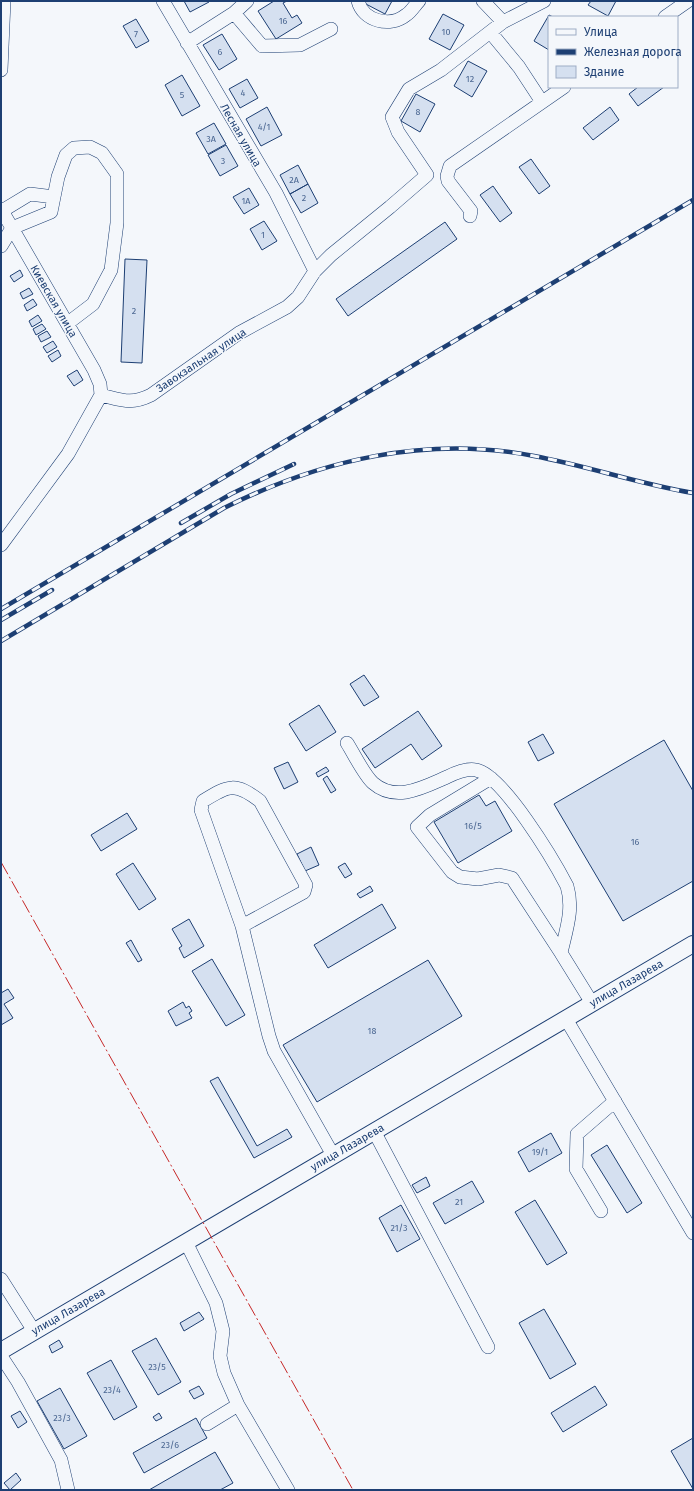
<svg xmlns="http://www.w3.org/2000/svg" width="694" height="1491" font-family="'Fira Sans',sans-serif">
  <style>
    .building { fill: #d5e0f0; stroke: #1d3f73 }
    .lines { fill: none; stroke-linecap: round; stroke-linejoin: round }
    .minor-casing { stroke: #1d3f73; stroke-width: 14 }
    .major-casing { stroke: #1d3f73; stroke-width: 18 }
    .minor { stroke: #f4f7fb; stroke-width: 13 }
    .major { stroke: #f4f7fb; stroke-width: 16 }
    .rail-casing { stroke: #1d3f73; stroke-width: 4.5 }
    .rail { stroke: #f4f7fb; stroke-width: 3; stroke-dasharray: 9; stroke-linecap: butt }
    .power { stroke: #c62828; stroke-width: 1; stroke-dasharray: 14 3 2 3; stroke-linecap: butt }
    .labels { text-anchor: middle; stroke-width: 3; stroke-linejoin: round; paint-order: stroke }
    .number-label { font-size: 9px; fill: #4b6792 }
    .street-label { font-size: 11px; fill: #1d3f73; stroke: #f4f7fb }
  </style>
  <rect width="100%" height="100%" fill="#f4f7fb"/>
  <path class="building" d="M184 1H208L209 2 190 12Z
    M274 1H287L283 3 292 18 297 15 302 23 276 39 258 11Z
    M365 1H392L385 14 364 3Z
    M591 1H616L608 16 588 5Z
    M443 14 464 25 450 50 429 39Z
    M549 15 553 17H549V50L534 41Z
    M136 19 149 41 136 48 123 26Z
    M222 34 237 59 219 70 203 45Z
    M468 61 487 71 472 97 454 86Z
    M182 75 200 106 182 116 165 85Z
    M247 79 258 98 240 108 229 89Z
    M638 87H664L638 106 629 94Z
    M416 94 435 104 420 132 401 121Z
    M267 107 282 135 261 146 246 119Z
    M610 107 619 120 593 140 583 128Z
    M214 123 226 144 208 154 196 133Z
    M226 145 238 166 220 176 208 155Z
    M531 159 550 186 539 194 519 167Z
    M298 165 308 184 290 194 280 175Z
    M308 184 318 203 301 213 290 194Z
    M493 186 512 213 500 222 480 195Z
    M249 188 259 205 244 214 233 197Z
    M264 221 277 241 262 250 250 229Z
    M445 222 457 239 348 316 336 299Z
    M125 259 147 260 142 363 121 362Z
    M20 270 23 276 14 282 10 276Z
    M29 288 33 294 23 299 20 293Z
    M33 299 37 305 27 311 24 305Z
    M38 315 42 321 32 327 29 321Z
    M42 324 46 329 36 335 33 329Z
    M47 331 51 337 41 342 38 336Z
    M53 341 57 347 47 353 43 347Z
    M58 350 61 356 52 362 48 356Z
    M77 370 83 380 74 386 67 376Z
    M364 675 379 697 364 706 350 684Z
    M319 705 336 732 306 751 289 724Z
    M418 711 442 746 422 760 411 744 375 768 362 749Z
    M543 734 554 753 538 761 528 742Z
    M664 740 693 791V881L623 921 554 804Z
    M288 762 298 782 284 789 274 768Z
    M326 767 329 771 318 777 316 773Z
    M327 776 336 790 331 793 323 779Z
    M479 795 486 806 495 801 512 831 458 863 434 822Z
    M127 813 137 829 101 851 91 835Z
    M311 847 319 865 305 871 297 854Z
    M133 863 156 899 139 910 116 874Z
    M345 863 352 874 345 878 338 867Z
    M370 886 373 891 360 898 357 894Z
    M382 904 396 928 328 968 314 945Z
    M189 919 204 946 184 958 179 948 182 946 172 929Z
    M131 940 142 960 138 962 126 943Z
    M212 959 245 1015 226 1026 192 971Z
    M428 960 462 1016 317 1102 283 1045Z
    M8 989 14 998 4 1004 13 1018 1 1025V993Z
    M183 1002 186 1008 189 1006 192 1011 189 1013 192 1018 176 1026 168 1011Z
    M218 1077 257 1146 287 1129 292 1137 254 1158 210 1081Z
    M551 1133 562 1153 529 1172 518 1152Z
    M607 1145 642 1203 627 1213 591 1155Z
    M426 1177 430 1186 417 1193 412 1185Z
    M472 1181 484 1202 445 1224 433 1203Z
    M535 1200 567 1253 547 1265 515 1212Z
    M401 1205 420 1239 397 1252 379 1218Z
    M544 1309 576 1364 550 1379 519 1323Z
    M199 1312 204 1319 184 1331 180 1323Z
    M156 1338 181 1382 158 1395 132 1351Z
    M59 1340 63 1347 52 1353 49 1346Z
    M111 1360 137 1407 114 1420 87 1373Z
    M199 1386 204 1394 194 1399 189 1391Z
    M595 1386 607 1405 563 1432 551 1413Z
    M60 1388 87 1436 64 1449 37 1401Z
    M20 1411 27 1422 18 1428 11 1416Z
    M159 1413 162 1418 156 1421 153 1417Z
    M196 1418 207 1438 144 1473 133 1453Z
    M693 1438V1489L671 1451Z
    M215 1452 233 1483 220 1490H149Z
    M16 1473 21 1480 10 1490 4 1483Z"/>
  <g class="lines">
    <defs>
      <path id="minor" d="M163 1 276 193 315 271
        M358 1C363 21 390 28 406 15 411 12 415 5 419 1
        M483 1 503 22
        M234 13 262 46 300 45 331 29
        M665 17 688 1
        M491 33 519 67 542 102
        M187 43 234 13 247 1
        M1 70 4 1
        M1 209 94 370 100 384 101 395
        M2 211 30 194 54 197
        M470 216 471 211 448 181 447 176 450 166 564 87
        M1 246 12 228 51 212 58 177 66 155 74 148 90 147 102 153 117 174V223L111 270 93 304 68 323
        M101 395C122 400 131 405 151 395L239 333 287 307 298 297 315 271 331 255 390 207 427 175 398 132 392 117 409 89 441 70 503 22 544 1
        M1 545 68 454 101 395
        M347 743C354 754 364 775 373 783 396 803 424 787 447 777 455 773 467 768 476 770 503 775 554 861 567 886 574 909 566 930 561 953L592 1003
        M491 778 430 815 417 827 452 872 460 877 478 879 499 875 512 878 561 953
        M242 926 304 892 306 885 260 801C235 782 229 785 203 801L201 810 242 926 269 1036 274 1051 333 1155
        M566 1019 693 1233
        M374 1131 488 1347
        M601 1211 576 1169 577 1134 615 1101
        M186 1242 216 1303 223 1331 220 1356 224 1373 238 1405 288 1490
        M1 1279 34 1331
        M1 1356 18 1382 61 1460 68 1490
        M207 1424 238 1405"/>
      <path id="major" d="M1 1351 693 944"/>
    </defs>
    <use href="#minor" class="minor-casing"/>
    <use href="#major" class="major-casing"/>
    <use href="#minor" class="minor"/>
    <use href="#major" class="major"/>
    <defs>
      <path id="rail" d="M181 523 231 494 294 464
        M1 609 693 200
        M1 620 52 590
        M1 641 224 508C320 460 427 435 534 456 588 466 639 484 693 493"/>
    </defs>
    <use href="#rail" class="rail-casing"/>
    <use href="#rail" class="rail"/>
    <path class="power" d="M1 862 353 1490"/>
  </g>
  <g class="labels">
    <g class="number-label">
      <text x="283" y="24">16</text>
      <text x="446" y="35">10</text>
      <text x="136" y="37">7</text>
      <text x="220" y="55">6</text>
      <text x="470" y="82">12</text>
      <text x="243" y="96">4</text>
      <text x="182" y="98">5</text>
      <text x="418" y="115">8</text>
      <text x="264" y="130">4/1</text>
      <text x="211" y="142">3А</text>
      <text x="223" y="164">3</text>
      <text x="294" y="183">2А</text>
      <text x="304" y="201">2</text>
      <text x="246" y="204">1А</text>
      <text x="263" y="238">1</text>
      <text x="134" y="314">2</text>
      <text x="473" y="829">16/5</text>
      <text x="635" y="845">16</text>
      <text x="372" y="1034">18</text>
      <text x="540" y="1155">19/1</text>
      <text x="459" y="1205">21</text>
      <text x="399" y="1231">21/3</text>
      <text x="157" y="1370">23/5</text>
      <text x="112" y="1393">23/4</text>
      <text x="62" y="1421">23/3</text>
      <text x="170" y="1448">23/6</text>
    </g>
    <g class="street-label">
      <text transform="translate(241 135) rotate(60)" y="4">Лесная улица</text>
      <text transform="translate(54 301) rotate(60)" y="4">Киевская улица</text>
      <text transform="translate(201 360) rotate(-34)" y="4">Завокзальная улица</text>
      <text transform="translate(626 983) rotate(-30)" y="4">улица Лазарева</text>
      <text transform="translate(347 1147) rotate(-30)" y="4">улица Лазарева</text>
      <text transform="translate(68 1311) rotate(-30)" y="4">улица Лазарева</text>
    </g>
  </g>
  <rect width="694" height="1491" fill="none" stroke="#1d3f73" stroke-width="4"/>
  <rect x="548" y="16" width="130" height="72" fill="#f4f7fb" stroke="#9eadc5"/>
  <rect x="556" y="29" width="20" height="6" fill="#f4f7fb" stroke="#9eadc5"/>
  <text x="584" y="36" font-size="12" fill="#1d3f73">Улица</text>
  <rect x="556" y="49" width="20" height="6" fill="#1d3f73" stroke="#9eadc5"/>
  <text x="584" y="56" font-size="12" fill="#1d3f73">Железная дорога</text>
  <rect x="556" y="66" width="20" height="12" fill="#d5e0f0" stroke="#9eadc5"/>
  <text x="584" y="76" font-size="12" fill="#1d3f73">Здание</text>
</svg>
